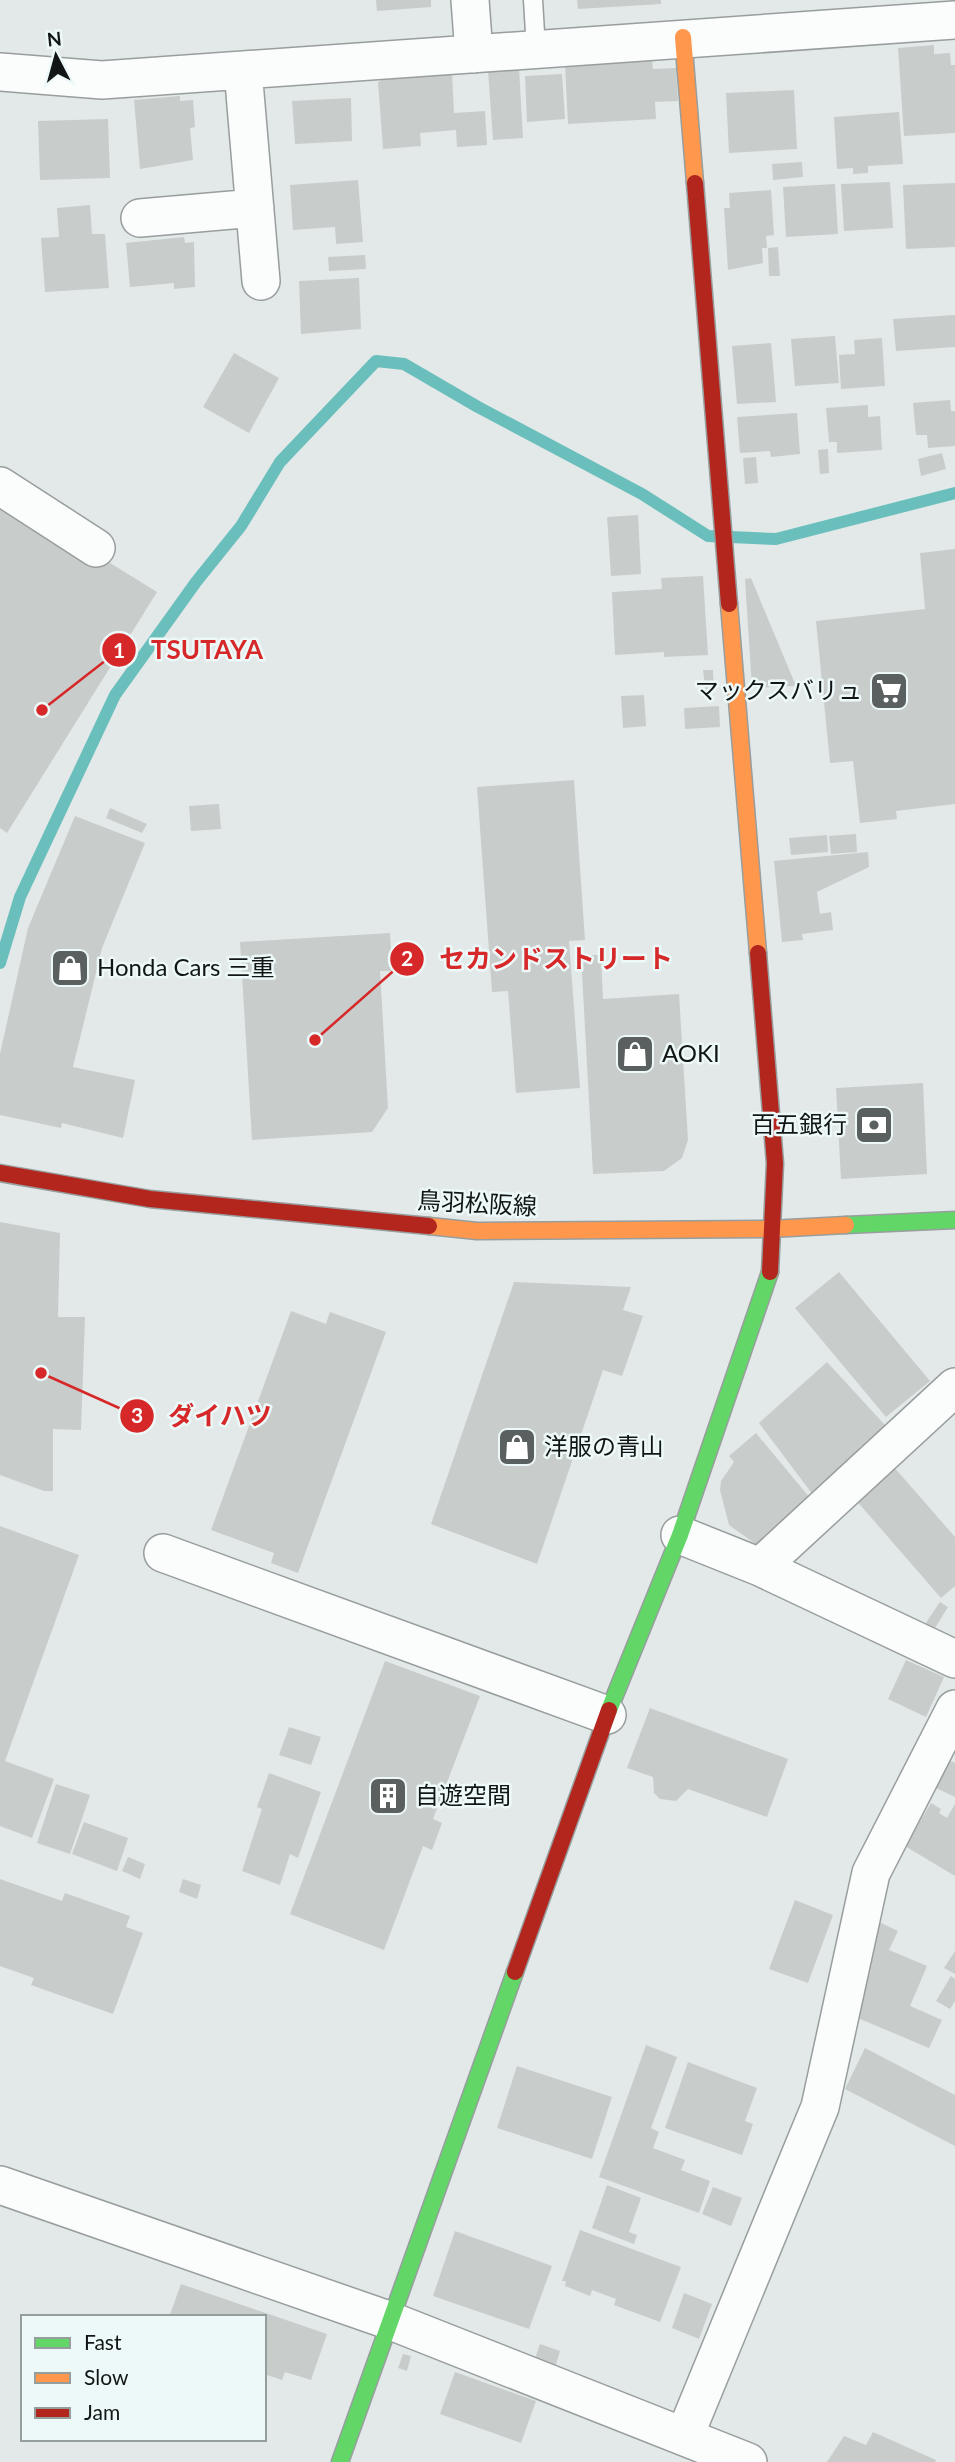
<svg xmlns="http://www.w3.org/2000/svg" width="955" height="2462" font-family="Lato,'Noto Sans JP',sans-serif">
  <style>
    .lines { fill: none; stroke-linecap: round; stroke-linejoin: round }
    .stream { stroke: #6abfbc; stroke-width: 12 }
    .building { fill: #c8cdcc }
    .lane-casing { stroke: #989d9d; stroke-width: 21 }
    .street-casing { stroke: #989d9d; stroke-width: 40 }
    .fast-casing { stroke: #989d9d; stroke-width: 19 }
    .slow-casing { stroke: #989d9d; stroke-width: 19 }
    .jam-casing { stroke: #989d9d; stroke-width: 19 }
    .lane { stroke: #fbfcfc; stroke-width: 18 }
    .street { stroke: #fbfcfc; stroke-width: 37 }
    .fast { stroke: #63d668; stroke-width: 16 }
    .slow { stroke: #ff974d; stroke-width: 16 }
    .jam { stroke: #b3261e; stroke-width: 16 }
    .labels { text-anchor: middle; stroke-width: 5; stroke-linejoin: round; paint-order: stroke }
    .poi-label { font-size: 24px; fill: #111515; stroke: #ecf9f8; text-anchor: start }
    .street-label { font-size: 24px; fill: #111515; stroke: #ecf9f8 }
    .leader { fill: none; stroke: #d62828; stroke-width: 2.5 }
    .callout-dot { fill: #d62828; stroke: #ecf9f8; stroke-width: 2.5 }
    .mark-label { font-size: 21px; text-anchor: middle; font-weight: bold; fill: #fff }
    .callout-label { font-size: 26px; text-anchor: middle; font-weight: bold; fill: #d62828; stroke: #ecf9f8; stroke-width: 5; stroke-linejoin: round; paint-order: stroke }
  </style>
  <rect width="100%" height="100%" fill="#e2e9e8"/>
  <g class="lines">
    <path class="stream" d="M0 963 20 897 115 695 196 582 241 526 280 462 376 361 404 364 478 407 642 494 708 536 776 539 955 493"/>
  </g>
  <path class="building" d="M376 0H431V7L377 11Z
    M577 0H661V4L578 9Z
    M934 45V54L950 53 951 65H955V133L904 136 898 48Z
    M652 59 653 69 676 68 678 101 655 102 656 119 568 124 565 65Z
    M519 68 523 138 493 140 488 70Z
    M452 74 454 113 485 111 487 145 457 147 456 130 420 133 421 146 383 149 378 82 385 79Z
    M562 74 565 119 527 122 525 76Z
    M794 90 797 149 729 153 726 93Z
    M180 96V101L193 100 195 127 190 128 193 160 140 169 134 100Z
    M351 98 352 141 295 144 292 101Z
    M899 112 903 164 868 166V173L853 174V168L837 169 834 117Z
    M108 119 110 178 40 180 38 121Z
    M802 162 803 177 773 180 772 164Z
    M358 180 363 242 336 244 335 227 293 230 290 185Z
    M890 182 893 228 844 231 841 184Z
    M955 183V247L906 249 903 185Z
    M835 184 838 234 786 237 783 187Z
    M771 190 774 235 766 236 767 248H762L763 263 728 270 724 208H730L729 193Z
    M90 205 92 234H105L109 288 45 292 41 238 59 237 57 208Z
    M184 237 185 243 194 242 195 287 174 289V283L130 287 126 243Z
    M778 247 780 276H769L768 248Z
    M365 255 366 269 329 271 328 257Z
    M359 278 361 329 301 334 299 281Z
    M955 315V347L896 351 893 319Z
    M835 336 839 383 795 386 791 339Z
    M882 338 885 386 841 389 839 355 855 354 854 340Z
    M771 343 776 402 737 404 732 346Z
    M234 353 279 378 249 433 203 407Z
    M950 400 951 411H955V446L928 448 927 435H916L913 403Z
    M868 405V417L880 416 882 450 837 453V442H829L826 408Z
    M797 413 800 454 771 457 770 451 740 453 737 417Z
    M828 449 829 473 820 474 818 450Z
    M942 453 946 469 921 476 918 459Z
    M756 457 758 483 745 484 743 458Z
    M0 495 157 592 7 833 0 828Z
    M638 515 641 574 611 576 607 517Z
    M955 549V804L896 811 897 819 860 823 853 761 830 763 816 621 925 609 920 553Z
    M703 576 708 655 664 657V652L615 655 612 592 662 589 661 578Z
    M751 578 796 686 752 688 745 579Z
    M703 670H713L714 692 706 693Z
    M644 695 646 726 623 728 621 696Z
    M719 706 720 727 685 729 684 708Z
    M574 780 585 940 569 941 580 1088 516 1093 508 991 492 992 477 787Z
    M219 804 221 829 191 831 189 806Z
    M110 808 147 824 142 833 106 818Z
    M75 816 145 843 102 948 73 1067 135 1080 123 1138 62 1123 61 1128 0 1115V1054L28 928Z
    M856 834 857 852 831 854 829 836Z
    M827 835 828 852 791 855 789 838Z
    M868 852 869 867 817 892 820 914 831 912 833 930 802 934 803 940 782 942 774 861Z
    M390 933 392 971H380L388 1108 372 1132 252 1140 240 942Z
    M581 955H601L603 999 679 994 688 1140 682 1158 664 1171 593 1174Z
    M923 1083 927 1174 841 1179 836 1088Z
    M0 1222 60 1233 58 1317H85L81 1430 53 1429V1491H44L0 1475Z
    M839 1272 930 1381 886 1417 795 1308Z
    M514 1282 631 1287 623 1310 643 1316 622 1376 603 1370 537 1564 431 1524Z
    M291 1311 326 1324 330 1312 386 1332 298 1573 271 1563 274 1553 211 1530Z
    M827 1362 885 1425 859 1448 862 1450 816 1499 759 1423Z
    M756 1433 815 1504 761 1548 729 1525 720 1490 721 1481 734 1462 729 1456Z
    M893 1466 955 1537V1586L941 1598 855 1499Z
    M0 1526 79 1555 5 1761 54 1779 32 1838 0 1826Z
    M940 1602 948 1607 930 1636 921 1630Z
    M906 1660 944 1677 926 1717 888 1699Z
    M385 1661 480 1696 433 1819 442 1823 432 1850 423 1846 384 1950 290 1914Z
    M650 1708 788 1759 767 1817 688 1789 676 1801 660 1799 654 1793 653 1777 627 1768Z
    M289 1727 321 1737 311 1765 279 1755Z
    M946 1759 955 1763V1797L934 1787Z
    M269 1773 321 1792 298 1858 290 1854 280 1885 242 1871 262 1809 257 1807Z
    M56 1784 90 1795 70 1854 37 1843Z
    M931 1803 941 1809 939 1813 947 1818 955 1804V1876L905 1846Z
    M84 1822 128 1838 117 1871 72 1854Z
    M128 1857 145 1864 140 1879 122 1871Z
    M0 1879 62 1901 65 1893 130 1916 126 1927 143 1933 113 2014 31 1985 34 1978 0 1966Z
    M183 1879 201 1885 197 1899 179 1892Z
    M795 1900 833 1915 808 1983 769 1969Z
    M877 1921 898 1931 889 1950 927 1966 910 2006 942 2020 929 2048 853 2016Z
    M955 1951V1974L944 1968Z
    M951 1976 955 1979V2001L950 2009 936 2001Z
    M646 2045 677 2057 651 2128 659 2132 653 2148 685 2160 681 2170 710 2181 699 2213 599 2177Z
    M865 2048 955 2095V2146L845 2089Z
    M688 2062 757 2088 745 2121 753 2124 742 2155 665 2128Z
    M517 2066 612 2097 592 2159 497 2128Z
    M607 2185 641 2198 629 2232 637 2235 634 2244 592 2228Z
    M713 2187 742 2198 731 2226 702 2214Z
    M580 2230 681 2267 660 2322 614 2305 616 2299 592 2290 590 2296 565 2286 566 2281H562Z
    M455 2231 552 2266 529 2329 433 2296Z
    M181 2284 327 2334 311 2380 285 2372 282 2380 264 2374V2317H169Z
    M684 2293 712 2304 699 2339 672 2328Z
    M540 2344 560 2351 553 2374 532 2367Z
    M403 2354 411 2356 407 2371 398 2368Z
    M455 2372 536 2401 521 2443 440 2414Z
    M873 2432 936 2460 935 2462H827L844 2436 866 2445Z"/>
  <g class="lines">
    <defs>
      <path id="lane" d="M533 0 536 49"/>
      <path id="street" d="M470 0 474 54
        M243 70 261 281
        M0 72 102 80 955 20
        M140 218 255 208
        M0 486 96 548
        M680 1535 760 1567 955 1387
        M163 1553 607 1715
        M760 1567 955 1659
        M0 2185 391 2321 748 2462
        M685 2435 820 2107 871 1873 955 1709"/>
      <path id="fast" d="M846 1225 955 1220
        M609 1710 680 1535 770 1272
        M340 2462 515 1972"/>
      <path id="slow" d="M683 37 695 183
        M729 604 758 953
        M429 1226 477 1231 770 1229 846 1225"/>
      <path id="jam" d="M695 183 729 604
        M758 953 775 1163 770 1272
        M0 1173 150 1199 429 1226
        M515 1972 609 1710"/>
    </defs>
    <use href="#lane" class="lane-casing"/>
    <use href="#street" class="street-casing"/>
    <use href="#fast" class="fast-casing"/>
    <use href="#slow" class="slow-casing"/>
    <use href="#jam" class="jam-casing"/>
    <use href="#lane" class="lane"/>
    <use href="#street" class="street"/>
    <use href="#fast" class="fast"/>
    <use href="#slow" class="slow"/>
    <use href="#jam" class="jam"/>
  </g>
  <defs>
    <symbol id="supermarket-square" viewBox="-11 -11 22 22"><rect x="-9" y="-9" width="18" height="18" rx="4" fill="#5a5f5f" stroke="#ecf9f8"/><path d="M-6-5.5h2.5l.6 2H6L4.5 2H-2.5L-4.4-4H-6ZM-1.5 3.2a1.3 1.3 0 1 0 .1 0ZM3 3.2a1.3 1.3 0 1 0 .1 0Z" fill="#fff"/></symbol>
    <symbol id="shop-square" viewBox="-11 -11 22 22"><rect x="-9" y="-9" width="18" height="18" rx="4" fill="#5a5f5f" stroke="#ecf9f8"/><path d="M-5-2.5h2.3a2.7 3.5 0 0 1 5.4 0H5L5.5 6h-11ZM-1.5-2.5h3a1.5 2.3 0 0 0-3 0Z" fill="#fff"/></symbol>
    <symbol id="bank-square" viewBox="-11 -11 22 22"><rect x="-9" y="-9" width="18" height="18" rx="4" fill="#5a5f5f" stroke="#ecf9f8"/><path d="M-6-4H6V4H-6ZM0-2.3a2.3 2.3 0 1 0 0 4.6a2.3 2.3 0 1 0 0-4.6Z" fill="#fff"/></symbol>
    <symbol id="building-square" viewBox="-11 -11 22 22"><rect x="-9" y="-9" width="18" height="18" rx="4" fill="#5a5f5f" stroke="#ecf9f8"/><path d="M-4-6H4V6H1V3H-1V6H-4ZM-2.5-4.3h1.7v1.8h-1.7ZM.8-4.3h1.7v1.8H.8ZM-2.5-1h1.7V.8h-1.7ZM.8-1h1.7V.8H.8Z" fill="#fff"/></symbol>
  </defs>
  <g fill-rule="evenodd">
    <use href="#supermarket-square" x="867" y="669" width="44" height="44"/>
    <use href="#shop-square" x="48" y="946" width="44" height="44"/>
    <use href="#shop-square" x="613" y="1032" width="44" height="44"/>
    <use href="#bank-square" x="852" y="1103" width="44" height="44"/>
    <use href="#shop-square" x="495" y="1425" width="44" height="44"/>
    <use href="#building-square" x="366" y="1774" width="44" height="44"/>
  </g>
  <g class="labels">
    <g class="poi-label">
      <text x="862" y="699" text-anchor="end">マックスバリュ</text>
      <text x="97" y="976">Honda Cars 三重</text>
      <text x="662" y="1062">AOKI</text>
      <text x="847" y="1133" text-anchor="end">百五銀行</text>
      <text x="544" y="1455">洋服の青山</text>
      <text x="415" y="1804">自遊空間</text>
    </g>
    <g class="street-label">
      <text transform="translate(477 1204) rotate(3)" y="8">鳥羽松阪線</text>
    </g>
  </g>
  <path class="leader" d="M42 710L119 650M315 1040L407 959M41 1373L137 1416"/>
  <g class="callout-dot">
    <circle cx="42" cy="710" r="7"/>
    <circle cx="315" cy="1040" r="7"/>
    <circle cx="41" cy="1373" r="7"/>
    <circle cx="119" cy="650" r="18"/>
    <circle cx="407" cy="959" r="18"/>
    <circle cx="137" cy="1416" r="18"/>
  </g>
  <g class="mark-label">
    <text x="119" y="658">1</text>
    <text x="407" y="966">2</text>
    <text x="137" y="1423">3</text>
  </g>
  <g class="callout-label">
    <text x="207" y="659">TSUTAYA</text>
    <text x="556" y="968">セカンドストリート</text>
    <text x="220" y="1425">ダイハツ</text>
  </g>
  <rect x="21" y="2315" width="245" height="126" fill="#ecf9f8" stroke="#949e9d" stroke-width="2"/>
  <rect x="35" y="2338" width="35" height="10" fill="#63d668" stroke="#949e9d" stroke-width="2"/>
  <text x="84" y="2350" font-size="21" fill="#111515">Fast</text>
  <rect x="35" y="2373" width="35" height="10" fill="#ff974d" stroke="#949e9d" stroke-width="2"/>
  <text x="84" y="2385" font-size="21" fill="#111515">Slow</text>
  <rect x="35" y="2408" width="35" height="10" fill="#b3261e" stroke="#949e9d" stroke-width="2"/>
  <text x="84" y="2420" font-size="21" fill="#111515">Jam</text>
  <g transform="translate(56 56) rotate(354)" stroke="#ecf9f8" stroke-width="5" paint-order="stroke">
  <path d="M0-5L12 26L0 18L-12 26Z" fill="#111515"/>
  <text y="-10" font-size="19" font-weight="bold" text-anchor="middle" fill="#111515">N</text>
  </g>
</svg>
